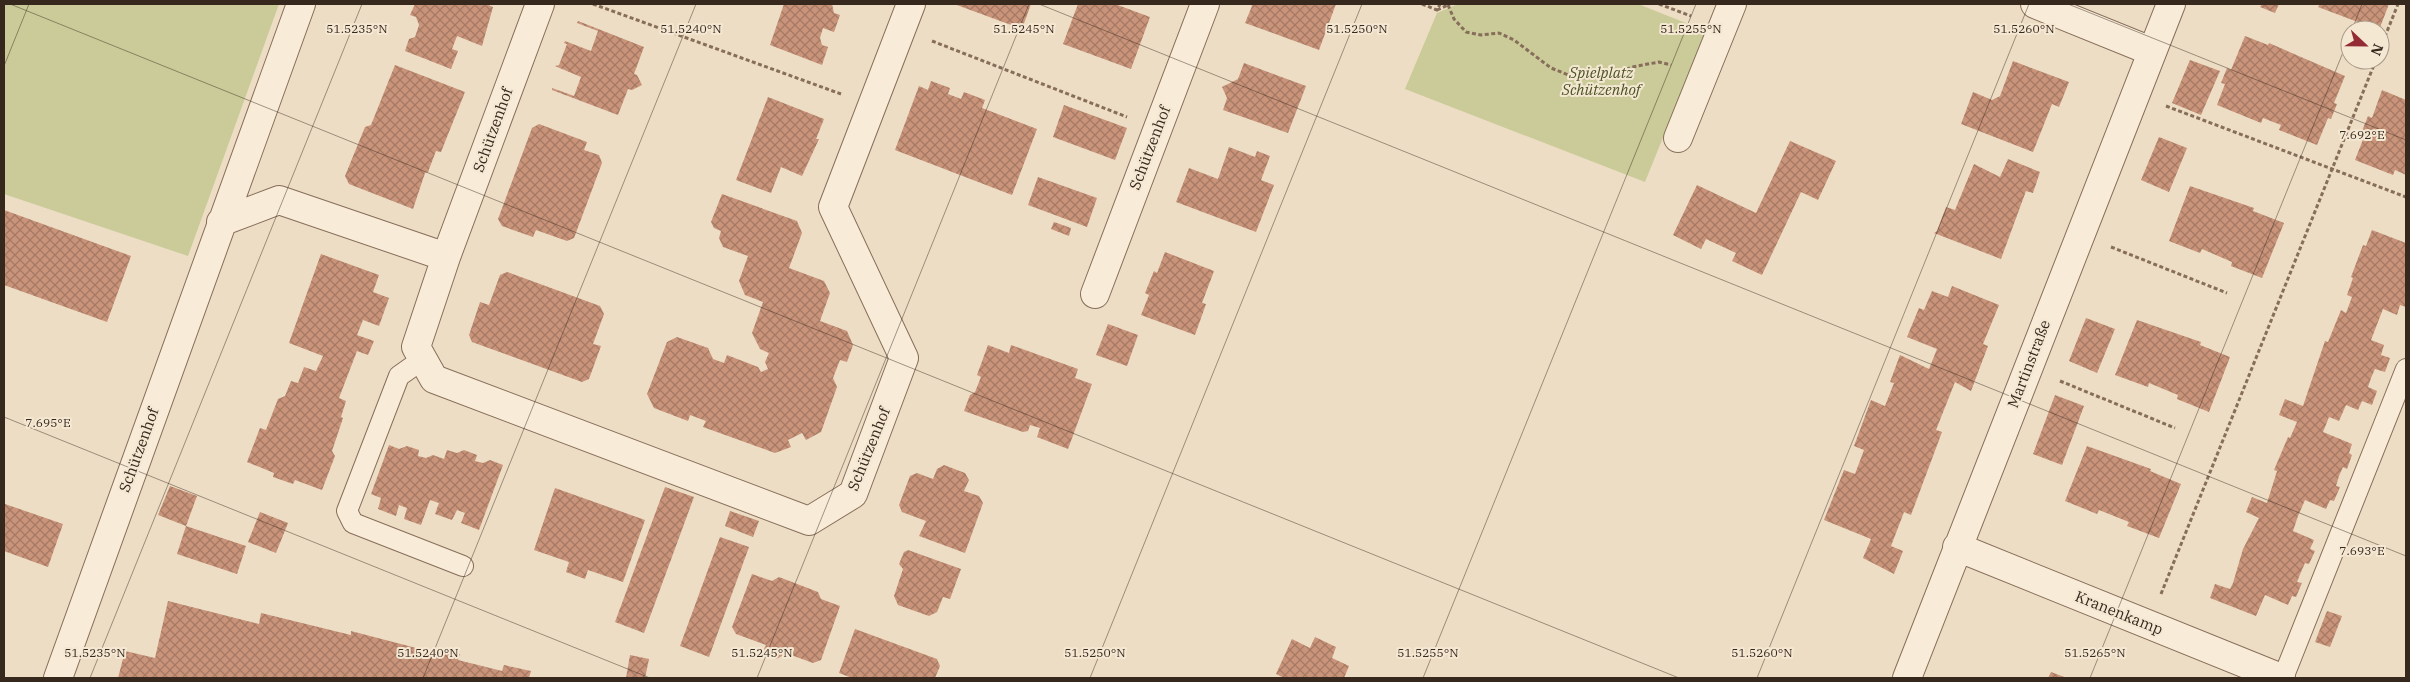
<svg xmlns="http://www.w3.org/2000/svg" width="2410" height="682" font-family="'IBM Plex Serif',serif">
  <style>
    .green { fill: #cacb98 }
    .building { fill: url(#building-cross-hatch) }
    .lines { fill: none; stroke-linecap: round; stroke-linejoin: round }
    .lane-casing { stroke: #876e5b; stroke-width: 22 }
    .street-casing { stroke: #876e5b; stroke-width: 30 }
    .path { stroke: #876e5b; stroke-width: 3; stroke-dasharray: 4 2.5; stroke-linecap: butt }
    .lane { stroke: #f8ebd7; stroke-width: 20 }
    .street { stroke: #f8ebd7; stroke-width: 28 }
    .ticks { fill: none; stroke: #37281e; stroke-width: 1; stroke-opacity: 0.45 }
    .labels { text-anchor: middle; stroke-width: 4; stroke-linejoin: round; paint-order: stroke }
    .park-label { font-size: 15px; font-style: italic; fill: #4c5325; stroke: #f5e8d3 }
    .street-label { font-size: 15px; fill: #37281e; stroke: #f5e8d3 }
    .ticks-label { font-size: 12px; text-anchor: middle; fill: #37281e; stroke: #f5e8d3; stroke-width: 4; stroke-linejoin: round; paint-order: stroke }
  </style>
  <defs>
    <pattern id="building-cross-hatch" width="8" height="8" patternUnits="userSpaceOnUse" patternTransform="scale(1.25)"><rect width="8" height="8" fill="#ca947a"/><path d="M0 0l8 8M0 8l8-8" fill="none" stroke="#a57963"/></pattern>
  </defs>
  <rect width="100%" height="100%" fill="#edddc4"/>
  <path class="green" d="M4 4H279L188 256 4 194Z
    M1458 4H1638L1706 31 1645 182 1405 89 1437 13Z"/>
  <path class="building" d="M415 4H486L493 7 482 46 457 36 452 49 458 51 451 69 405 51 409 39 415 37 419 25 416 17 410 15Z
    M784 4H832L834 13 840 15 834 32 823 28 820 38 822 45 828 47 822 65 770 45Z
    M954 4H1031L1022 29Z
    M1078 4H1115L1150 17 1131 69 1063 44Z
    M1251 4H1336L1319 50 1245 23 1252 6Z
    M2262 4H2279L2275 13 2260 7Z
    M2320 4H2389L2379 30 2318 7Z
    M578 21 644 47 634 74 637 75 642 85 632 90 628 89 618 115 552 90V88L574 96 581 77 555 66 559 65 567 44 564 43 565 41 591 51 598 31 577 23Z
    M2245 36 2268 45 2269 43 2345 76 2334 103 2337 104 2331 119 2328 118 2317 145 2279 130 2281 125 2263 118 2261 123 2217 105 2225 84 2221 83 2227 68 2231 70Z
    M2190 60 2220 71 2201 115 2172 103Z
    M2013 61 2069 82 2059 107 2052 104 2033 152 1961 124 1973 92 1992 100 2000 96Z
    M1244 63 1306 86 1288 133 1223 110 1227 98 1222 87 1238 79Z
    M395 65 465 92 441 152 436 151 428 172 425 173 413 209 349 184 345 176 365 127 371 125Z
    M931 81 950 88 948 94 961 99 964 92 985 100 982 108 1037 129 1012 195 895 150 919 86 928 90Z
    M2382 90 2406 100V175L2395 170 2393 175 2355 160 2366 132 2362 131 2368 116 2372 118Z
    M768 97 824 119 816 139H819L802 176 781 167 771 193 736 180Z
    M1064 105 1127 128 1115 160 1053 137Z
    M539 124 587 142 584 150 599 155 602 163 574 238 567 241 536 230 533 237 502 226 498 219 532 128Z
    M2159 137 2187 148 2169 192 2141 180Z
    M1790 141 1836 161 1818 200 1801 192 1762 275 1732 261 1736 253 1706 239 1701 249 1673 235 1697 185 1756 213Z
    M1229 147 1255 157 1257 151 1270 156 1261 180 1274 185 1256 232 1176 202 1189 168 1218 179Z
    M2008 159 2040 172 2033 193 2026 191 2001 259 1934 233 1937 231 1946 207 1955 210 1974 164 2000 177Z
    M1038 177 1097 198 1087 227 1028 205Z
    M2190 186 2254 208 2253 211 2284 223 2262 278 2231 266 2232 262 2202 249 2200 253 2169 241Z
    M722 194 797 221 802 233 789 268 824 281 830 293 820 321 847 331 853 345 847 362 840 360 833 378 837 387 821 432 806 440 802 433 788 440 791 447 775 453 703 427 706 421 690 415 688 421 654 408 647 394 667 342 677 337 708 348 713 359 724 363 727 355 758 367 761 372 768 369 765 362 769 353 760 349 752 333 763 302 745 295 739 281 748 256 723 247 719 238 721 231 714 228 711 222Z
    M4 210 131 256 107 322 4 285Z
    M1054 222 1071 228 1069 236 1051 229Z
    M2372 230 2406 243V307L2400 305 2397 315 2383 309 2371 340 2384 345 2381 355 2390 358 2385 372 2375 369 2371 378 2368 387 2377 391 2372 405 2362 401 2358 410 2346 405 2339 421 2329 417 2323 432 2352 444 2349 453 2352 455 2347 469 2343 467 2339 476 2336 486 2340 487 2334 501 2330 500 2326 509 2305 500 2298 516 2293 531 2314 540 2310 549 2315 551 2309 564 2305 563 2301 572 2297 582 2302 583 2296 597 2292 596 2288 605 2265 595 2256 616 2210 598 2215 584 2230 589 2233 583 2243 549 2259 518 2246 512 2252 497 2267 503 2277 471 2274 470 2288 437 2290 438 2297 422 2279 415 2285 399 2303 406 2325 341 2328 342 2341 310 2346 313 2352 297 2347 295 2353 278 2351 277 2363 245 2366 246Z
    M1165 252 1214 271 1202 303 1206 304 1195 335 1141 315 1149 295 1145 293 1154 271 1157 273Z
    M321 254 379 275 373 292 389 298 379 326 363 320 357 335 374 341 368 355 357 351 339 398 346 401 341 417 343 418 332 451 335 456 322 490 295 480 293 484 273 477 274 473 247 462 260 428 266 430 278 399 285 396 291 381 298 383 304 367 316 371 323 356 289 343Z
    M507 272 600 306 604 314 593 344 601 346 589 379 582 382 472 342 469 335 480 302 489 305 500 275Z
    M1952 286 1999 305 1983 344 1988 346 1971 391 1955 382 1936 430 1942 432 1911 515 1904 512 1891 546 1903 551 1894 574 1863 558 1871 539 1824 520 1844 470 1855 474 1864 450 1854 446 1871 400 1885 406 1894 383 1890 382 1900 355 1929 369 1937 349 1907 337 1919 308 1924 310 1932 291 1948 297Z
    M2086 318 2115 329 2097 373 2069 361Z
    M2137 320 2201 342 2200 345 2230 357 2209 412 2177 399 2178 395 2149 383 2148 387 2115 375Z
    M1108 324 1138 335 1127 366 1096 355Z
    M988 345 1009 353 1011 345 1078 369 1075 378 1092 384 1068 449 1037 437 1040 428 1030 425 1028 431 1023 432 964 411 970 395 975 392 981 377 977 375Z
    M2055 395 2084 406 2062 465 2033 454Z
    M389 445 399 449 407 446 419 450 418 456 426 458 433 455 444 459 447 450 457 453 464 450 477 455 475 461 483 463 490 460 503 465 479 530 461 523 465 513 457 510 452 520 435 514 439 503 430 500 421 525 404 519 407 508 399 505 396 516 378 509 381 498 371 494Z
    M2087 446 2151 469 2150 471 2181 484 2159 538 2127 526 2129 522 2099 510 2097 514 2065 501Z
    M944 465 965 473 969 480 964 491 979 496 983 503 965 553 919 536 926 521 902 512 899 505 910 476 917 473 933 479 937 469Z
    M170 486 197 496 186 526 246 546 237 574 177 554 186 526 158 515Z
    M665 487 694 497 644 633 615 622Z
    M555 488 645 520 623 582 588 570 585 579 566 572 569 562 534 550Z
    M5 504 63 524 48 567 4 551Z
    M730 511 759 521 753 537 725 526Z
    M260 512 288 523 276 553 248 542Z
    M720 537 749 547 709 657 680 646Z
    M908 550 961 569 950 599 943 597 937 612 929 616 898 605 894 596 903 569 899 564 904 552Z
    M752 574 772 581 779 577 818 592 821 599 840 606 821 660 813 663 783 652 782 656 776 659 767 656 764 649 766 645 736 634 732 627Z
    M168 601 259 624 261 613 351 635V631L443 655 444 650 460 654 458 660 502 671 504 665 531 671 529 678H118L125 651 155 658Z
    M2327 611 2342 616 2330 647 2315 642Z
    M855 629 937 659 940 666 935 678H852L839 673Z
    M1315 637 1336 647 1332 658 1349 666 1344 678H1284L1276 674 1292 639 1310 648Z
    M630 655 649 659 645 678H626Z
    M2051 672 2067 678H2048Z"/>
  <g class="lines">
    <defs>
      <path id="lane" d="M423 359 399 376 347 511 353 523 463 566
        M2283 678 2406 369"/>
      <path id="street" d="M540 4 446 257 416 347 434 379 809 521 853 494 904 358 833 207 911 4
        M2035 4 2151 51
        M1678 138 1732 4
        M221 222 279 200 446 257
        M1095 294 1205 4
        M1957 547 2281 678
        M58 678 301 4
        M1907 678 2171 4"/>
    </defs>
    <use href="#lane" class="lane-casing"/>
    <use href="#street" class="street-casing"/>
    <path class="path" d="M593 4 841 94
      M1422 4 1437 10 1440 4
      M1659 4 1691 16
      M1448 5 1454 19 1466 32 1481 35 1499 33 1514 40 1551 68 1576 78 1607 77 1632 67 1659 62 1671 65
      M1437 10 1450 4
      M932 41 1127 117
      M2380 49 2398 4
      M2166 106 2406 197
      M2111 247 2227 293
      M2060 381 2175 428
      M2161 594 2376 60"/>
    <use href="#lane" class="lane"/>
    <use href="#street" class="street"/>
  </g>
  <path class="ticks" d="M10 4 1679 678M1039 4 2406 556M2068 4 2406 140M2352 30 2362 4M4 66 29 4M4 417 650 678M90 678 362 4M423 678 696 4M757 678 1029 4M1090 678 1362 4M1423 678 1696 4M1757 678 2029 4M2090 678 2350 35"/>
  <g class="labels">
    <g class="park-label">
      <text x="1601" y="78">Spielplatz<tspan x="1601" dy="17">Schützenhof</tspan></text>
    </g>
    <g class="street-label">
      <text transform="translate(493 130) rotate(-70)" y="5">Schützenhof</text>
      <text transform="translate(1150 148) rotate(-69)" y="5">Schützenhof</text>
      <text transform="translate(2029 364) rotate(-69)" y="5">Martinstraße</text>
      <text transform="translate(869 449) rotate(-68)" y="5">Schützenhof</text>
      <text transform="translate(139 450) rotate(-70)" y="5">Schützenhof</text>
      <text transform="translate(2119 613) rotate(22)" y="5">Kranenkamp</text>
    </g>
  </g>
  <g class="ticks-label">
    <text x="357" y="33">51.5235°N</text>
    <text x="691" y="33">51.5240°N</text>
    <text x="1024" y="33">51.5245°N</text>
    <text x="1357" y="33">51.5250°N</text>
    <text x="1691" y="33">51.5255°N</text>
    <text x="2024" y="33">51.5260°N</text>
    <text x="2362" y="139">7.692°E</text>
    <text x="48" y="427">7.695°E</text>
    <text x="2362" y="555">7.693°E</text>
    <text x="95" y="657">51.5235°N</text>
    <text x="428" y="657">51.5240°N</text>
    <text x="762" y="657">51.5245°N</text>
    <text x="1095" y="657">51.5250°N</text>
    <text x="1428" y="657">51.5255°N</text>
    <text x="1762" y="657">51.5260°N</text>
    <text x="2095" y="657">51.5265°N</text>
  </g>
  <rect width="2410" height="682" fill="none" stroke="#37281e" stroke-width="10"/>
  <g transform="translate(2365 45) rotate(112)"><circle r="24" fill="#f5e8d3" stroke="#a99b8b"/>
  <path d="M0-4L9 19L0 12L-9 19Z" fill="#942c36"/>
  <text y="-8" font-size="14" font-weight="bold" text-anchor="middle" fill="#37281e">N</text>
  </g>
</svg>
